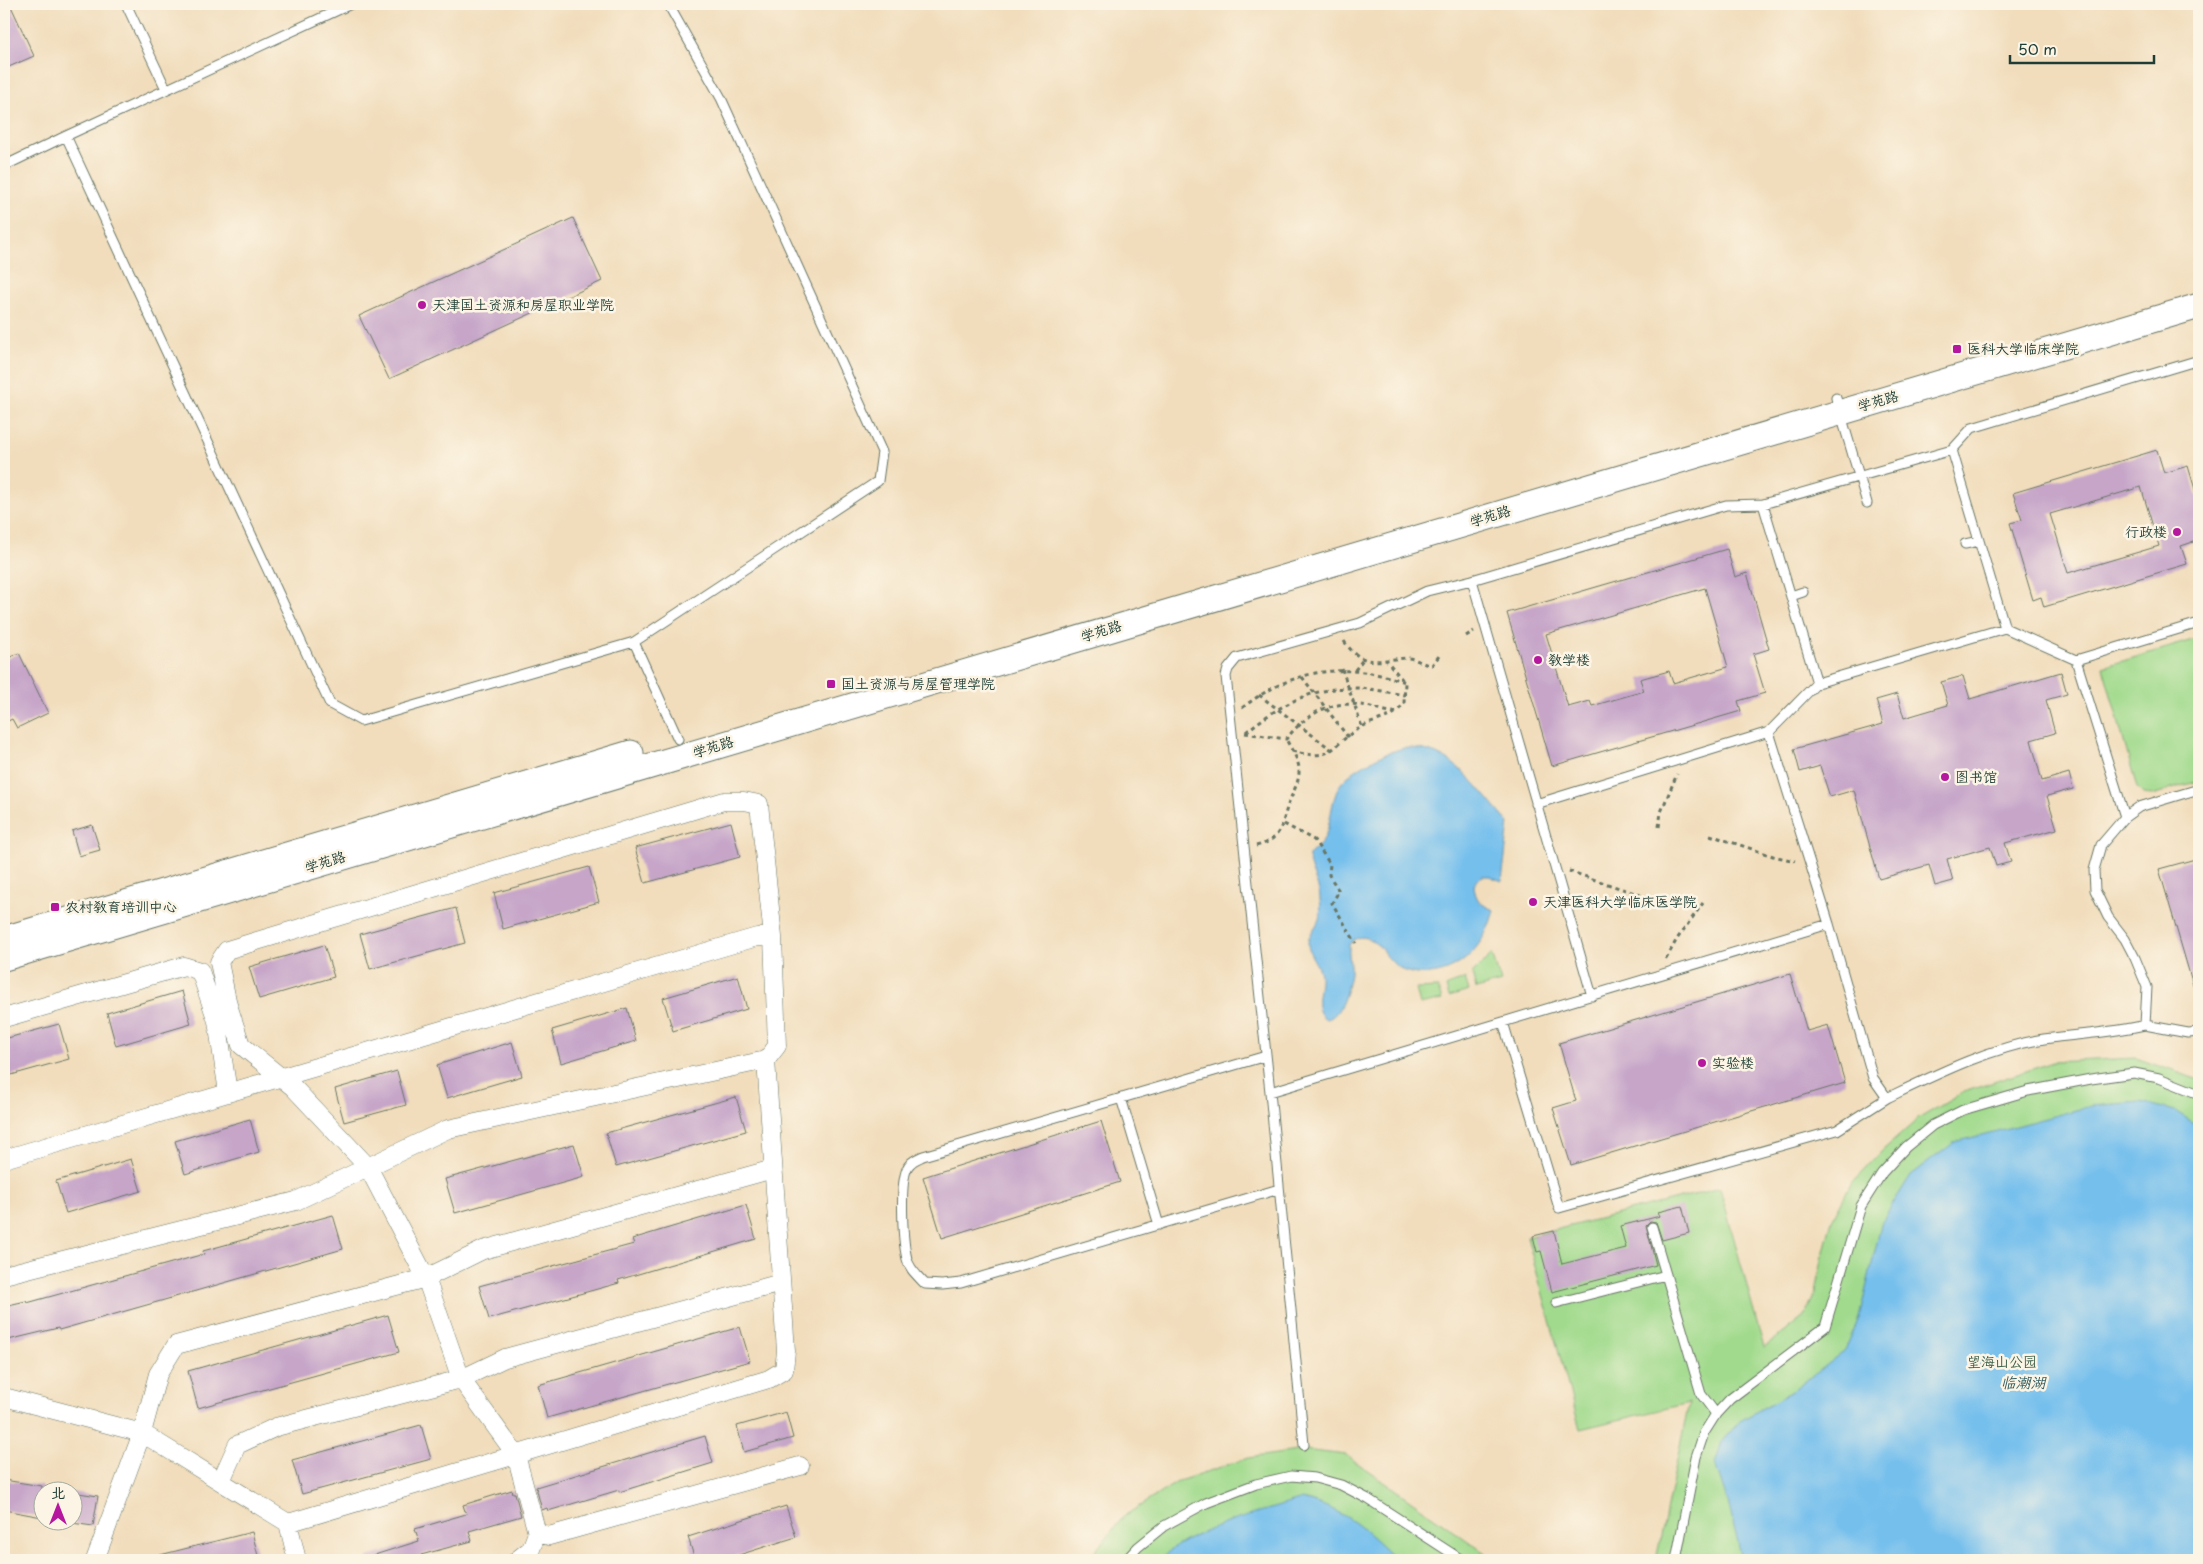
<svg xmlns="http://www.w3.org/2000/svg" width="2203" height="1564" font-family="'Playpen Sans','LXGW WenKai TC',sans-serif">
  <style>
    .green { fill: #a1da8d; stroke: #608c60 }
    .water { fill: #74bfed; stroke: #4a7e90 }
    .building { fill: #c6a5c9; fill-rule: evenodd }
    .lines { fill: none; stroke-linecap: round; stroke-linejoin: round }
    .lane-casing { stroke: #687564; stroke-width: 11 }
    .street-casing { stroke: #687564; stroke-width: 19 }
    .secondary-casing { stroke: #687564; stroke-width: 27 }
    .path { stroke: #687564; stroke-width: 3; stroke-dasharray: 4 4; stroke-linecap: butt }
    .lane { stroke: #fff; stroke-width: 9 }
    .street { stroke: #fff; stroke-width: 18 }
    .secondary { stroke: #fff; stroke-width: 25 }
    .poi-dot { fill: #b5179e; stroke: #fcf5e5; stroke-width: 2 }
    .labels { text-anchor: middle; stroke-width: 5; stroke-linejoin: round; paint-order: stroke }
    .poi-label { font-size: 14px; fill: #1f3d34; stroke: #fcf5e5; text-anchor: start }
    .street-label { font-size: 14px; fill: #1f3d34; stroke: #fcf5e5 }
    .park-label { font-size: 14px; fill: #395c46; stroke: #fcf5e5 }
    .water-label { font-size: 15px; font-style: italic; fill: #345e62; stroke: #fcf5e5 }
  </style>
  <rect width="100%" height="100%" fill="#fcf5e5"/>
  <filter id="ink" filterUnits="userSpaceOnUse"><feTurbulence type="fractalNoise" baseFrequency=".02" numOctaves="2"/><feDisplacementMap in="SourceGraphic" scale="10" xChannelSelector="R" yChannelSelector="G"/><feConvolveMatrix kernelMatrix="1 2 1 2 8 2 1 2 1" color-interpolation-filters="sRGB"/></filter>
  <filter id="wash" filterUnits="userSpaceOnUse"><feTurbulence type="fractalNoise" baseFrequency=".0096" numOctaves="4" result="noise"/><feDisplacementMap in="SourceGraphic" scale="20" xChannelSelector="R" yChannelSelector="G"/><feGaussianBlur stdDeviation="1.12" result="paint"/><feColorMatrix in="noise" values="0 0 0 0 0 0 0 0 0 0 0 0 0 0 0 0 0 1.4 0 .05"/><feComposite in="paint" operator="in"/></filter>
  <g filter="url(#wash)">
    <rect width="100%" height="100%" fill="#f1ddbc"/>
    <path class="green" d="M2199 638V781L2152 795 2143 794 2137 788 2103 667Z
      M1492 954 1501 982 1476 989 1472 974Z
      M1465 978 1469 991 1449 997 1446 987Z
      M1438 988 1442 1000 1420 1005 1416 989Z
      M2136 1058 2199 1080V1560H1656L1689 1403 1580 1429 1527 1237 1720 1188 1764 1348 1804 1316 1816 1293 1822 1259 1832 1220 1851 1184 1882 1151 1918 1119 1964 1092 2053 1062Z
      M1304 1450 1346 1455 1495 1560H1088L1124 1516 1179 1481 1248 1458Z"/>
    <path class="water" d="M1404 748C1454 746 1478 790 1509 823L1502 881 1489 876H1481L1474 885C1475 900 1481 905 1494 910 1486 942 1464 971 1430 974 1419 975 1409 974 1400 968 1387 961 1382 945 1369 939 1361 935 1354 938 1349 945 1348 955 1351 964 1350 973 1348 987 1341 1018 1326 1019 1311 1009 1321 990 1320 976 1319 963 1308 956 1308 943 1309 933 1316 928 1319 919 1321 913 1321 906 1320 899 1320 883 1308 871 1309 855 1314 850 1320 846 1323 841 1332 824 1330 801 1340 785 1352 768 1384 753 1404 748Z
      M2141 1102 2175 1111 2199 1126V1560H1742L1729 1506 1715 1464 1722 1441 1740 1421 1794 1390 1845 1350 1859 1318 1882 1221 1911 1175 1955 1142 2091 1106Z
      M1302 1499C1346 1510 1365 1529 1397 1560H1160C1182 1532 1266 1511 1302 1499Z"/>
    <g id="blocks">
      <path class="building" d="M4 4H10L34 56 4 69Z
        M573 218 602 281 389 379 359 316Z
        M2157 450 2164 473 2188 466 2199 503V540L2181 546 2187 564 2044 607 2041 597 2033 600 2010 523 2022 520 2013 493ZM2141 487 2159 546 2068 573 2050 514Z
        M1727 549 1735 577 1747 573 1769 649 1753 654 1765 693 1738 701 1741 711 1552 766 1507 613ZM1705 588 1728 667 1673 683 1669 671 1640 679 1644 691 1592 706 1590 701 1568 707 1546 634Z
        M19 653 48 713 17 728 12 719 4 723V660Z
        M2061 672 2067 694 2046 700 2055 733 2031 740 2042 781 2069 773 2073 789 2047 796 2057 829 2005 843 2011 862 1996 866 1990 847 1947 859 1953 881 1935 886 1929 865 1879 879 1854 790 1830 797 1820 766 1800 772 1794 749 1883 724 1876 700 1897 694 1904 718 1948 705 1941 682 1963 676 1970 699Z
        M731 822 740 857 645 883 635 848Z
        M92 825 100 850 79 856 72 831Z
        M2199 858V991L2195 992 2159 869Z
        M589 867 599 902 503 929 494 893Z
        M456 908 465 943 370 969 360 934Z
        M324 945 334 977 259 999 249 967Z
        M1790 974 1807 1031 1828 1025 1845 1083 1571 1165 1553 1108 1576 1101 1559 1043Z
        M738 976 747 1009 673 1031 663 998Z
        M182 991 191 1024 116 1046 107 1013Z
        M627 1008 636 1041 561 1063 552 1030Z
        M59 1024 69 1059 4 1077V1039Z
        M512 1042 522 1076 447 1098 437 1065Z
        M397 1071 406 1105 344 1122 335 1089Z
        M736 1097 746 1131 616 1167 606 1133Z
        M250 1119 259 1152 185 1174 175 1141Z
        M1101 1121 1120 1182 942 1238 923 1177Z
        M574 1144 584 1177 455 1213 445 1179Z
        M131 1159 141 1191 66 1213 56 1181Z
        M746 1205 756 1239 618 1280 619 1283 489 1319 479 1286 634 1244 632 1239Z
        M1682 1206 1689 1233 1662 1240 1656 1222 1650 1221 1646 1225 1656 1265 1552 1292 1541 1251 1537 1252 1533 1236 1554 1231 1562 1264 1626 1248 1620 1226 1660 1216 1658 1212Z
        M333 1215 343 1249 59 1330 58 1328 4 1341V1306L26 1301 27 1303 204 1254 203 1251Z
        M388 1315 399 1352 198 1408 188 1371Z
        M740 1327 750 1361 547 1418 538 1385Z
        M786 1412 793 1438 744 1452 737 1426Z
        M421 1425 431 1459 302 1494 292 1460Z
        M705 1436 713 1463 619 1492V1490L548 1511 547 1508 542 1510 536 1487Z
        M4 1480 42 1486V1517L4 1510Z
        M512 1490 513 1493H515L521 1516 469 1531 472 1541 421 1555 423 1560H368V1557L419 1541 415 1529 466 1514 463 1505Z
        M72 1492 98 1496 93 1526 72 1523Z
        M786 1506 796 1537 723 1560H695L688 1537Z
        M252 1532 259 1560H161L160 1555Z"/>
    </g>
  </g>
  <g filter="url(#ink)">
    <use href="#blocks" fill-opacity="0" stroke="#687564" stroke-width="1"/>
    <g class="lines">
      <defs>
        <path id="lane" d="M126 4 166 89
          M351 4 66 136 330 704 361 721 634 642 878 481 882 452 721 98 668 4
          M4 166 66 136
          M1836 398 1867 503
          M1763 504 1817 683 2005 628 1952 450
          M1965 544 1979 541
          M1791 596 1803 592
          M2005 628 2076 660 2125 817
          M634 642 678 739
          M2076 660 2199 623
          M1769 732 1829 924 1873 1078 1887 1098C1937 1074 1989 1048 2044 1039 2078 1034 2112 1033 2145 1025L2147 987 2135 958 2125 939 2108 917 2095 890 2094 870 2101 845 2125 817 2139 807 2199 789
          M1536 804 1769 732 1817 683
          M1592 996 1472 580 1726 505 1763 504 1952 450 1972 428 2199 360
          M1503 1022 1559 1208 1837 1130 1887 1098
          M2145 1025 2188 1033 2199 1032
          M1266 1056 923 1156C919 1158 913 1160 910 1164 898 1175 903 1242 907 1259 909 1269 918 1276 925 1284L942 1285 961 1283 1279 1189
          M1270 1092 1829 924
          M1121 1098 1159 1225
          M1652 1227 1701 1394 1716 1414
          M1556 1303 1666 1275
          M1304 1445 1270 1092 1226 676 1228 669 1237 658 1360 623 1427 591 1472 580
          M1126 1560 1138 1547 1164 1526 1206 1503 1256 1484 1291 1476 1315 1478 1341 1485 1368 1499 1462 1560
          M1676 1560 1696 1457 1704 1433 1716 1414 1730 1399 1825 1327 1861 1206 1882 1173 1906 1147 1933 1125 1963 1110 2028 1091 2091 1079 2134 1073 2159 1078 2199 1094"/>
        <path id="street" d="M4 1018 184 966 200 971 217 1021 228 1092
          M4 1159 757 937H773
          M4 1275 296 1201 448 1129 766 1060 777 1046 773 937 759 804 744 801H724L227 950 219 962 228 1005 241 1045 293 1087 368 1167 426 1278 461 1379 516 1455 537 1533 531 1549 517 1560
          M4 1397 142 1433 288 1523 769 1379 784 1370 786 1351 766 1060
          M221 1481 237 1445 276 1427 461 1379 505 1358 781 1283
          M288 1523 297 1560
          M537 1533 549 1536 800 1466
          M95 1560 142 1433 158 1374 176 1345 426 1278 483 1250 773 1169"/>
        <path id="secondary" d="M4 939 631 753
          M4 958 2199 306"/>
      </defs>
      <use href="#lane" class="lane-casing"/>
      <use href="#street" class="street-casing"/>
      <use href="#secondary" class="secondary-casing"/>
      <path class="path" d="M1466 636 1474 631
        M1344 641C1364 670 1379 659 1407 658 1417 658 1422 665 1432 665L1439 656
        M1342 669 1362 727
        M1355 670 1364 658
        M1302 677 1348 737
        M1259 695 1332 750
        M1242 708C1292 669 1344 661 1405 682
        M1246 732C1275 708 1308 689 1347 688 1366 687 1386 692 1405 695
        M1245 733 1286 739C1308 712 1332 699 1367 706 1376 708 1388 713 1397 712L1404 703 1405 683 1387 661
        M1292 751C1337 763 1329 744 1362 727 1372 721 1384 720 1395 713
        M1284 824 1314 840 1330 864 1329 875 1339 891 1332 903 1356 943
        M1659 827 1661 812 1677 774
        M1710 835 1773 856 1795 861
        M1256 846C1284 839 1281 823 1289 802 1293 792 1299 782 1299 772 1300 761 1291 749 1286 739
        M1569 871 1649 898
        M1666 959 1677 939 1703 903"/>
      <use href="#lane" class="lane"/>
      <use href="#street" class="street"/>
      <use href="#secondary" class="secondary"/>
    </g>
  </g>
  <g class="poi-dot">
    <circle cx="422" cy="305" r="5"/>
    <rect x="1952" y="344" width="10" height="10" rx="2.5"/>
    <circle cx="2177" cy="532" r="5"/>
    <circle cx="1538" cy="660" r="5"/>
    <rect x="826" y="679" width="10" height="10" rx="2.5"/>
    <circle cx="1945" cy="777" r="5"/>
    <circle cx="1533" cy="902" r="5"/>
    <rect x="50" y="902" width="10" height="10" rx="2.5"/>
    <circle cx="1702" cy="1063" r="5"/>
  </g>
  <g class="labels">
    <g class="poi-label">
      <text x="432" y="310">天津国土资源和房屋职业学院</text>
      <text x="1967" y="354">医科大学临床学院</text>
      <text x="2167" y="537" text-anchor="end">行政楼</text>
      <text x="1548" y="665">教学楼</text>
      <text x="841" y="689">国土资源与房屋管理学院</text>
      <text x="1955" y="782">图书馆</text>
      <text x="1543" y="907">天津医科大学临床医学院</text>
      <text x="65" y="912">农村教育培训中心</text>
      <text x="1712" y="1068">实验楼</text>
    </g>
    <g class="street-label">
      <text transform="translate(1878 401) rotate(-16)" y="5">学苑路</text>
      <text transform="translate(1490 516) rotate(-17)" y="5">学苑路</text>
      <text transform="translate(1101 631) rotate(-17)" y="5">学苑路</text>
      <text transform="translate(713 747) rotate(-17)" y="5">学苑路</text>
      <text transform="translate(325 862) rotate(-17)" y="5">学苑路</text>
    </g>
    <g class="park-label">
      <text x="2002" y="1367">望海山公园</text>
    </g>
    <g class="water-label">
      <text x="2023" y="1388">临潮湖</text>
    </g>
  </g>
  <rect width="2203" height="1564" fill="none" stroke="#fcf5e5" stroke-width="20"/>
  <g transform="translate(58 1506)"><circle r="24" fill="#fcf5e5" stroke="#a4ab9e"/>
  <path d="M0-4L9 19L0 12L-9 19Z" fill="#b5179e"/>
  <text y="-8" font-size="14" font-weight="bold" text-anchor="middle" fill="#1f3d34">北</text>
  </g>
  <path d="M2010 55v8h144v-8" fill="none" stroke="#1f3d34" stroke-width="2.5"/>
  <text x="2018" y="55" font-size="15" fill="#1f3d34" stroke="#fcf5e5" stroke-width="4" paint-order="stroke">50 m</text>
</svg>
